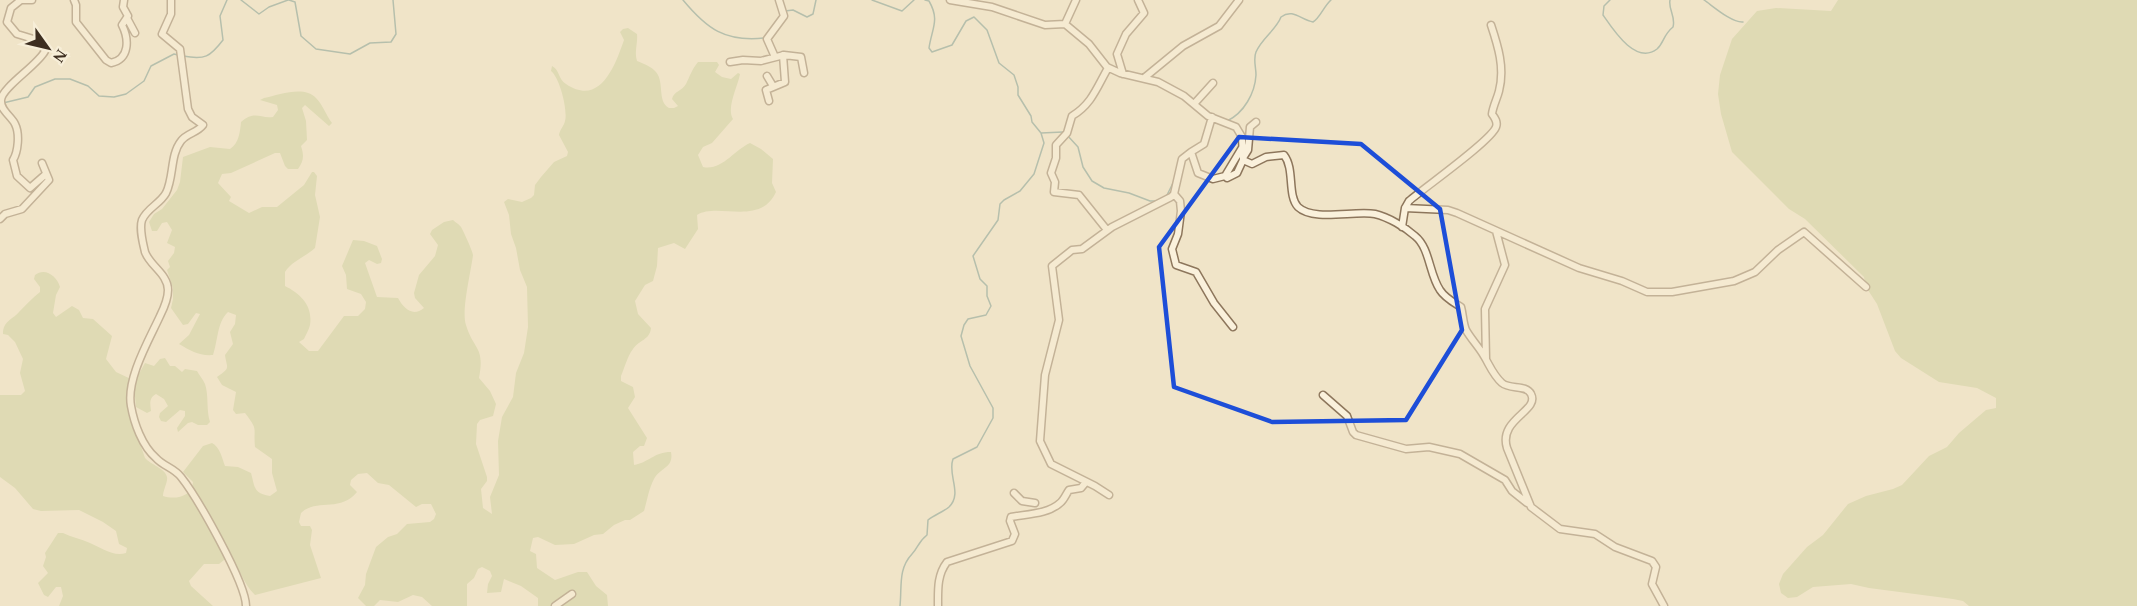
<svg xmlns="http://www.w3.org/2000/svg" width="2137" height="606" font-family="'Times New Roman',serif">
  <style>
    .green { fill: #c9cf9b }
    .lines { fill: none; stroke-linecap: round; stroke-linejoin: round }
    .stream { stroke: #6f938a; stroke-width: 1.5 }
    .minor-casing { stroke: #8d765c; stroke-width: 9 }
    .minor { stroke: #faf1dc; stroke-width: 6 }
    .marked { fill: none; stroke: #1d4ed8; stroke-width: 4.5; stroke-linejoin: round }
  </style>
  <rect width="100%" height="100%" fill="#f0e4c8"/>
  <path class="green" d="M1838 0H2137V606H1969L1963 601 1953 599 1869 588 1851 584 1813 587 1797 597 1788 598 1781 593 1779 584 1783 574 1807 547 1823 535 1848 504 1866 496 1893 489 1902 485 1929 456 1947 447 1959 433 1986 410 1996 408V398L1977 388 1939 382 1901 358 1895 351 1877 304 1866 287 1864 277 1805 219 1789 209 1732 152 1721 114 1718 94 1720 75 1732 39 1757 11 1776 8 1831 11Z
    M628 28 637 34C638 43 634 52 637 61 642 63 650 66 654 70 666 80 656 101 669 108H674L678 106 672 99C674 91 682 91 686 84 690 76 692 69 698 62H717L719 65 715 72 722 77 731 79 738 73 740 74C738 86 726 108 733 119L712 143 703 147 698 155 703 167C722 171 734 150 750 143L761 149 773 159 772 183 776 192C760 227 718 202 697 215L698 229 685 249 674 243 658 248 657 266 653 281 645 285 635 301 638 314 651 328C650 340 639 340 633 349 627 357 625 367 621 376V381L633 387 635 397 628 408 647 438 644 446H640L633 452 634 465C648 463 654 452 671 452 674 468 661 467 654 479 649 488 647 501 644 511L630 520H625L614 525 603 534 594 535 574 544 555 545 538 537 533 538 530 551 536 554 537 568 555 580 578 572H587L596 586 607 595 608 606H538V598L521 586 504 579 501 592 487 593 488 584 492 576 490 571 482 567 478 569 474 578 467 584V606H432L422 597 413 595 398 602 380 600 374 606H366L358 598 365 585 366 574 376 547 388 537 397 534 407 524 430 522 434 519 436 514 431 504H422L416 507 389 485 378 483 367 473 358 474 351 480 350 485 357 492C340 513 316 498 301 513L299 522 301 526H310L312 530 310 545 321 578 255 595C243 584 240 567 229 556L219 564H204L189 581 191 586 213 606H59L63 596 61 587H56L48 597 44 595 38 583 48 573 43 566 46 557 45 553 58 533H63C71 537 81 539 90 543 102 548 113 557 126 553L127 548 119 544 116 531 103 522 79 510 41 511 33 509 15 488 0 477V395H21L25 391 20 373 23 359 15 342 8 335 3 334C3 321 12 320 19 312 26 305 32 298 40 292V287L34 279 35 275C45 267 57 276 60 287L56 295 53 313 56 317 72 306 79 310 83 318 93 319 112 336 106 359 116 372 135 381 145 363 154 366 160 359 165 358 170 366H175L182 372 185 369 197 371C199 375 203 379 205 384 209 396 206 409 210 422L207 425H198L192 422 188 423 178 432 177 428 185 416V411L180 410 166 422 161 421 159 417 160 413 168 406 164 399 156 394C149 398 150 403 151 411L147 413 136 407 135 397 129 395 127 396 129 412 145 458C150 464 166 469 167 477 168 482 163 490 163 496 175 500 192 497 193 482L183 472 203 446 212 443C220 447 222 458 225 466L238 467 251 473C255 487 253 493 270 496L277 491 272 473V459L255 447C253 427 259 431 245 413L236 414 233 410 236 392 222 385 217 377C231 367 227 369 225 355L233 344 230 332 235 324 236 315 228 312C217 322 218 341 213 355 199 356 191 351 179 344L189 335 200 314 196 313 188 324 183 325 171 308 173 299V288L167 270 170 267 168 261 174 253 175 247 167 243 172 230 167 222 162 223 157 231H152L149 222 154 214 162 209 177 190 180 182 183 157 210 147 230 149C239 143 240 132 241 122 255 110 260 119 273 117L278 110 277 105 260 100 264 98C279 95 304 85 316 98 323 105 326 115 332 123L329 126 305 105 302 108 306 121 307 140 301 146C304 155 304 161 298 169H288L285 166 280 153H275L231 173 222 174 218 183 231 197 229 201 249 213 262 207H277L304 185 312 172H314L317 176 315 195 320 217 315 248C305 257 292 261 285 272V286C301 294 313 306 310 325 309 330 306 334 304 339L299 342 309 351H318L344 316H358L365 309 366 302 361 294 347 289 346 275 342 266 353 240 364 241 377 246 382 259 381 263 377 264 369 260 365 263 377 297 398 298C404 309 413 317 424 308L415 298 414 293 419 275 435 256 438 245 430 234 432 230 444 222 453 220C454 221 461 226 461 227 463 230 473 252 473 255 471 272 461 311 466 325 474 351 485 346 479 378L490 391 496 404 493 416 480 420 477 424 476 444 487 477V481L481 489 483 508 492 514 490 497 499 475 498 441 502 417 513 397 516 373 524 353 528 327 527 287 520 270 516 248 511 234 509 215 504 202 508 199 522 202 531 198 534 195 535 185 541 177 554 162 567 156 568 152 559 135C560 129 564 126 565 121 568 111 560 78 551 71L552 66C560 70 558 79 566 84 600 107 615 66 624 40L620 32 623 29Z"/>
  <g class="lines">
    <path class="stream" d="M241 0 259 14 269 7 288 0
      M289 0 295 2 301 36 316 49 350 54 370 43 391 42 396 34 393 0
      M683 0C707 29 725 42 764 38
      M872 0 902 11 914 0
      M1610 0 1604 6 1603 15C1614 31 1636 65 1657 49 1664 43 1663 35 1673 27 1676 17 1668 9 1670 0
      M1704 0C1714 7 1732 23 1743 22
      M785 11 793 10 807 17 813 14 816 0
      M183 56C205 60 210 57 223 40L220 16 227 0
      M3 103 28 97 35 87 55 79H70L88 86 99 96 114 97 126 94 144 81 151 66 174 54 178 55
      M1227 121C1244 113 1255 93 1256 75 1256 67 1253 59 1256 52 1262 38 1276 30 1281 17 1293 8 1301 20 1313 22 1320 18 1324 6 1331 0
      M1041 133 1063 132
      M1067 135 1078 147 1083 167 1092 181 1104 188 1129 193 1150 201H1158
      M1167 195 1174 181
      M900 606C902 586 898 569 912 554 918 548 918 542 927 535L928 520C934 515 943 512 949 507 963 493 947 475 953 459L977 447 993 418V408L970 366 961 336 964 325 968 319 986 315 991 306 987 296V286L980 279 973 256 998 220 1000 204 1004 200 1020 191 1034 174 1044 143 1041 133 1032 122 1031 116 1018 95V87L1014 75 999 63 987 30 974 17 966 21 952 45 932 52 929 48C932 28 940 20 929 1L925 0"/>
    <defs>
      <path id="minor" d="M21 0 11 8 7 22 17 34 40 41 45 51C38 65 2 87 1 100 0 110 11 116 15 124 20 134 18 152 13 160L17 176 30 188 46 174
        M21 0H32
        M74 0 76 5V22L106 60 111 63C130 59 129 39 122 25L128 16 123 7 124 0
        M171 0V14L162 34 180 49 188 109 192 117 203 125C197 133 187 133 181 141 170 155 174 177 166 193 160 204 147 208 142 220 139 229 143 243 145 252 150 266 168 274 168 290 168 299 164 308 160 316 149 340 126 379 131 406 134 423 142 446 156 458 163 466 174 468 181 477 197 497 246 583 246 606
        M950 0 992 7 1045 25 1065 24 1089 44 1107 67 1120 73 1158 82 1184 96 1208 116 1236 127 1242 137 1243 160 1252 164 1266 157 1284 155C1295 169 1287 195 1298 207 1314 222 1355 210 1375 214 1388 217 1405 227 1415 236 1430 248 1429 274 1440 290 1445 298 1453 302 1461 307 1463 314 1463 323 1466 330 1471 339 1479 347 1484 356 1490 366 1493 375 1502 383 1510 390 1526 384 1531 394 1540 411 1498 419 1507 448L1531 507 1560 529 1595 534 1615 547 1652 561 1656 567 1652 584 1664 606
        M127 18 135 33
        M1065 24 1076 0
        M775 57 767 39 784 16 779 0
        M730 62 743 60 761 61 784 55 801 57 804 73
        M1123 74 1117 54 1126 34 1144 13 1138 0
        M767 76 773 86
        M1144 78 1183 46 1219 26 1239 0
        M769 101 766 90 785 82 783 55
        M1194 104 1213 83
        M1191 152 1204 144 1212 117
        M1243 158 1248 150 1250 127 1256 122
        M1225 176 1243 146
        M1174 194 1180 201 1181 211 1178 234 1172 249 1176 265 1196 272 1214 303 1233 327
        M1405 208 1448 210 1457 213 1579 268 1622 281 1647 292H1672L1734 281 1755 272 1778 250 1804 232 1866 287
        M0 219 5 214 22 209 49 180 42 163
        M1402 227 1405 208 1409 201C1425 187 1491 141 1496 127 1498 122 1495 118 1492 114 1493 106 1497 99 1499 91 1505 68 1498 46 1491 25
        M1107 230 1079 195 1054 192 1055 182 1051 173 1056 158V145L1067 133 1072 116C1092 104 1097 87 1108 68
        M1486 359 1485 309 1505 265 1496 231
        M1323 395 1347 416 1353 432 1356 435 1406 449 1429 447 1460 454 1505 480 1512 491 1527 503
        M1014 493 1022 501 1035 503
        M1109 495 1095 486 1051 464 1040 441 1045 375 1059 320 1052 266 1072 250 1082 249 1112 227 1171 197 1174 194 1182 159 1191 152 1198 173 1213 179 1225 176 1227 178 1237 173 1243 160
        M555 606 572 594
        M938 606C938 590 937 575 947 562L1012 541 1015 534 1010 521 1011 517C1027 514 1048 514 1060 503 1064 500 1066 494 1069 490L1081 488 1086 482"/>
    </defs>
    <use href="#minor" class="minor-casing"/>
    <use href="#minor" class="minor"/>
  </g>
  <path d="M0 0H2137V606H0ZM1239 137 1361 144 1440 209 1462 330 1406 420 1272 422 1174 387 1159 247Z" fill="#f0e4c8" fill-opacity=".55" fill-rule="evenodd"/>
  <path class="marked" d="M1239 137 1361 144 1440 209 1462 330 1406 420 1272 422 1174 387 1159 247Z"/>
  <g transform="translate(48 48) rotate(124)" stroke="#f7eed8" stroke-width="4.5" paint-order="stroke">
  <path d="M0-4.5L10 22L0 15L-10 22Z" fill="#3d2e20"/>
  <text y="-9" font-size="16" font-weight="bold" text-anchor="middle" fill="#3d2e20">N</text>
  </g>
</svg>
